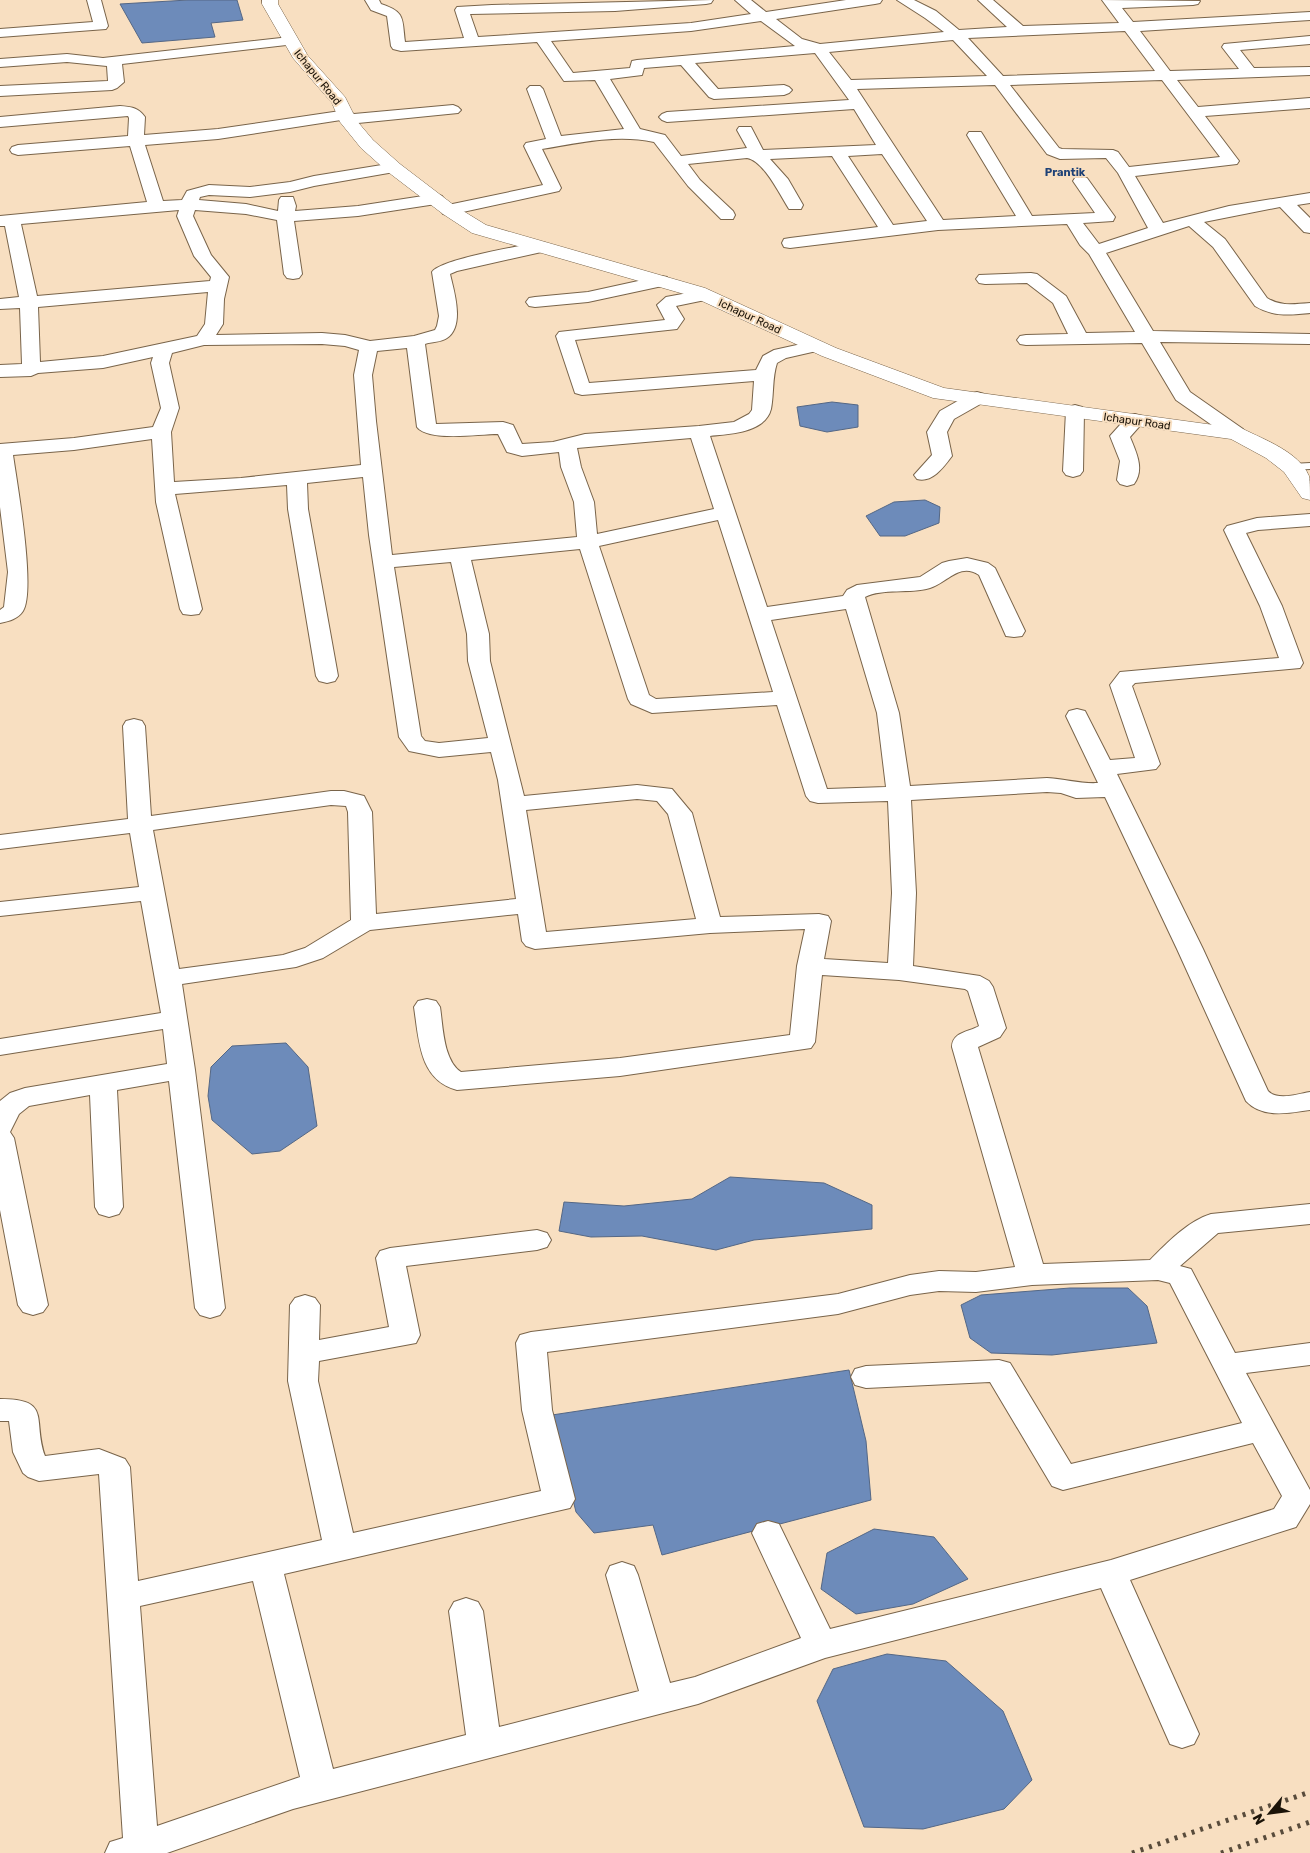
<svg xmlns="http://www.w3.org/2000/svg" width="1310" height="1853" font-family="Rubik,sans-serif">
  <style>
    .water { fill: #6d8bba; stroke: #546785 }
    .lines { fill: none; stroke-linecap: round; stroke-linejoin: round }
    .service-casing { stroke: #79644a; stroke-width: 2 }
    .minor-casing { stroke: #79644a; stroke-width: 2 }
    .tertiary-casing { stroke: #79644a; stroke-width: 1 }
    .service { fill: #fff; fill-rule: evenodd }
    .minor { fill: #fff; fill-rule: evenodd }
    .tertiary { fill: #fff; fill-rule: evenodd }
    .rail { stroke: #584b3b; stroke-width: 5; stroke-dasharray: 3 6; stroke-linecap: butt }
    .labels { text-anchor: middle; stroke-width: 4; stroke-linejoin: round; paint-order: stroke }
    .far-street-label { font-size: 11px; fill: #1b1308; stroke: #f8dfc1 }
    .far-neighbourhood-label { font-size: 11px; font-weight: bold; fill: #1e4176; stroke: #f8dfc1 }
  </style>
  <rect width="100%" height="100%" fill="#f8dfc1"/>
  <path class="water" d="M188 0H237L243 20 211 23 215 37 142 43 120 4Z
    M832 402 858 405V427L827 432 800 426 797 407Z
    M925 500 940 507 939 523 905 536H880L866 516 894 502Z
    M286 1043 308 1067 317 1126 280 1151 252 1154 212 1120 208 1096 211 1067 232 1046Z
    M730 1177 824 1183 872 1205V1229L754 1240 716 1250 642 1236 591 1237 559 1231 564 1202 624 1206 692 1199Z
    M1070 1288H1128L1147 1306 1157 1343 1052 1355 991 1353 970 1338 961 1305 981 1295Z
    M849 1370 866 1441 871 1500 662 1555 653 1525 594 1533 576 1512 552 1415Z
    M874 1529 934 1537 968 1579 913 1604 856 1614 821 1589 827 1553Z
    M887 1654 946 1661 1003 1711 1032 1780 1004 1809 923 1829 864 1827 817 1701 833 1669Z"/>
  <g class="lines">
    <defs>
      <path id="service" d="M1310 463V469L1292 470 1287 467 1292 464Z"/>
      <path id="minor" d="M87 0H101L108 26 106 29 0 37V29L93 22Z
        M365 0H379L381 4C406 12 402 19 405 42L464 38 455 10 457 7 492 5 713 0 711 3 706 4 615 11 470 14 478 37 691 23 751 14 735 0H751L766 12 846 0H882L880 3 875 4 776 19 802 39 820 44 944 32 925 18 897 0H914L936 11 959 30 1007 27 978 0H993L1023 26 1119 23 1102 0 1200 1 1198 4 1193 5 1122 8 1133 22 1310 12V20L1140 31 1170 71 1239 69 1222 47 1224 44 1310 36V44L1240 50 1254 68 1310 67V75L1177 80 1198 107 1310 98V108L1205 116 1239 161 1237 164 1135 176 1163 223 1229 206 1310 193V203L1297 205 1310 218V233L1304 232 1280 207 1204 222 1225 239 1267 298C1281 307 1294 304 1310 303V313C1290 315 1273 317 1255 306L1213 247 1189 226 1106 253 1153 331 1310 334V344L1160 342 1190 392 1243 429 1246 433 1243 437 1236 439 1229 437 1176 400 1142 343 1026 345 1020 344 1017 340 1020 336 1026 335 1068 334 1053 303 1027 283 985 284 979 283 976 279 979 275 1031 273 1037 274 1066 296 1086 333 1135 332 1089 254 1080 245 1067 224 938 230 790 248 784 247 782 243 784 239 790 238 878 227 832 156 770 159 788 179 803 205 801 209H789C780 195 764 161 747 158L688 164 700 180 733 211 735 215 733 219H721L688 186 654 142C616 134 579 143 542 149L561 188 559 191 449 215 443 214 441 210 443 206 543 185 524 146 526 143 546 139 527 89 530 86H540L543 89 561 136 624 129 595 80 564 81 537 42 401 51 393 49 391 46 387 16 371 10ZM761 21 795 46 637 60 632 61 630 68 573 73 551 41 691 31ZM1125 31 1155 71 1003 76 968 38ZM953 40 987 76 851 80 829 52ZM815 53 849 100 667 112 662 114 659 117 662 120 667 122 854 109 876 145 763 150 751 127H739L737 130 747 148 681 156 665 135 640 129 610 79 642 75 644 68 681 65 709 97 714 99 784 95 789 93 792 90 789 87 784 85 718 89 695 63ZM1162 80 1220 157 1129 167 1118 152 1113 150 1062 149 1059 148 1010 85ZM995 85 1047 154 1060 159 1106 158 1118 173 1148 228 1099 244 1083 223 1113 221 1115 217 1087 178H1075L1073 181 1095 213 1032 216 983 135 981 132H969L967 135 1016 216 943 220 857 89ZM882 154 927 221 893 225 848 156Z
        M290 37 295 38 297 41 295 44 122 64 124 82 117 88 112 90 0 96V86L108 81 107 66 67 62 0 67V59L67 54 103 58Z
        M453 105 458 107 461 110 458 113 348 124 341 120 218 139 145 145 163 201 182 200 187 191 209 185 250 187 290 182 314 176 394 163 400 165 402 168 400 171 314 186 290 192 250 197 209 195 200 197 199 200 246 204 278 211 279 200 281 197H293L296 206 295 211 358 206 436 194 442 196 444 199 442 202 436 204 358 216 294 221 302 274 299 278 293 279 287 278 284 274 277 220 246 214 195 210 193 216 211 255 229 277 224 299 223 324 216 335 322 333 345 335 370 341 414 336 435 330 437 326 439 316 432 272C441 259 521 246 540 242L546 243 549 247 546 251 457 271 450 274C454 291 465 326 447 338 442 342 431 342 425 344L436 424 503 422 513 425 522 444 553 442 585 434 699 426 734 422 749 414 752 410 754 381 582 395 575 393 556 336 559 332 665 320 657 305 666 297 704 290 710 291 713 295 710 299 676 306 684 319 677 329 575 340 589 383 756 370 763 356 774 350 815 341 821 342 824 346 821 350 786 358 777 363C772 378 774 394 771 409 765 433 730 434 710 436L767 607 843 596 847 590 857 585 920 577 942 563 949 561 967 558 988 563 995 568 1025 631 1022 636 1014 637 1006 636 979 575C960 562 948 582 930 588 911 594 882 588 865 597L899 713 910 786 1047 778C1065 779 1080 784 1098 783L1066 716 1069 711 1077 709 1085 711 1110 760 1135 758 1110 685 1120 672 1279 658 1260 606 1224 530 1227 526 1257 518 1310 514V526L1258 530 1246 533 1282 606 1303 663 1300 668 1135 683 1132 686 1160 764 1156 769 1117 774 1203 949 1268 1091C1278 1101 1297 1094 1310 1092V1110C1289 1113 1263 1119 1246 1101L1177 949 1105 797 1076 798 1061 793 1047 792 911 800 916 893 913 966 980 976 989 981 993 987 1006 1028 1000 1037 978 1047 1043 1264 1150 1260C1167 1243 1188 1221 1211 1214L1310 1204V1224L1218 1233 1180 1266 1191 1269 1235 1353 1310 1343V1365L1246 1373 1310 1490V1504L1296 1527 1130 1580 1199 1734 1194 1744 1182 1748 1170 1744 1101 1588 825 1658 698 1704 293 1809 167 1853H105L110 1842 123 1838 99 1474 39 1481 28 1477 23 1473 13 1452 9 1421H0V1399C53 1399 32 1420 45 1456L99 1449 125 1459 130 1467 138 1581 322 1540 288 1381 290 1305 295 1298 305 1295 315 1298 320 1305 319 1340 389 1327 376 1258 380 1251 390 1248 537 1230 547 1233 551 1240 547 1247 537 1250 406 1266 420 1335 416 1343 319 1361 318 1381 353 1533 541 1491 522 1410 516 1343 520 1335 531 1332 838 1294 910 1275 939 1271 976 1272 1015 1267 952 1047C952 1032 969 1032 979 1026L968 991 965 989 899 980 822 975 815 1042 811 1048 620 1076 457 1090C419 1080 419 1040 414 1007L418 1001 427 999 436 1001 440 1007C443 1026 443 1060 461 1072L620 1058 790 1035 797 966 805 929 710 933 535 949 526 946 522 941 518 914 370 930 323 958 296 967 182 984 195 1070 225 1308 220 1315 210 1318 200 1315 195 1308 169 1081 117 1090 123 1207 119 1214 109 1217 99 1214 95 1207 90 1095 29 1106 19 1114 10 1132 14 1138 48 1305 43 1312 33 1315 23 1312 18 1305 0 1210V1101L10 1093 25 1088 167 1064 163 1029 0 1055V1039L161 1013 141 901 0 916V902L139 887 130 833 0 849V835L128 819 123 726 126 721 134 719 142 721 145 726 151 816 331 791H344L364 796 372 812 376 914 516 899 498 780 491 752 439 757 409 751 399 737 369 535 363 477 307 483 308 509 338 676 335 681 327 683 319 681 316 676 288 509 287 485 175 494 202 609 199 614 191 615 183 614 180 609 156 502 152 439 74 450 13 455C17 483 36 590 23 611 18 619 9 621 0 623V610L4 607 8 572 0 507V444L74 438 153 427 161 408 151 363 153 357 103 368 38 373 31 376 0 377V365L22 364 20 308 0 309V299L19 297 5 226H0V216L147 202 130 146 18 155 12 153 10 150 12 147 18 145 128 136 129 118 128 116 0 127V117L120 106C131 107 138 107 145 117L144 135 218 129 347 110 354 114ZM179 210 177 216 194 256 211 277 210 281 37 296 21 224ZM208 292 205 324 197 336 103 356 40 362 38 307ZM322 344 345 346 359 350 354 375 361 465 241 478 174 482 171 432 179 408 169 363 172 353 204 345ZM407 348 417 427C428 442 480 434 498 434L507 452 522 456 559 452 561 467 574 502 577 537 392 555 376 421 372 375 377 351ZM691 438 714 509 597 534 594 502 581 467 577 448ZM718 520 773 692 656 699 649 695 599 546ZM580 549 628 699 631 704 652 713 777 705 806 796 810 801 818 803 888 801 892 893 888 963 824 959 831 921 828 916 819 914 720 917 692 813 672 789 637 785 524 796 490 661 489 634 471 560ZM451 562 467 634 468 661 488 738 439 743 425 741 421 736 394 567ZM846 609 877 713 886 787 827 789 771 620ZM637 799 657 801 668 814 696 919 546 932 526 810ZM331 805 346 806 348 812 351 920 305 948 283 955 179 969 153 830ZM1158 1280 1170 1283 1242 1423 1071 1464 1010 1363 999 1360 866 1366 855 1369 851 1377 855 1385 866 1388 990 1382 1052 1486 1063 1490 1253 1443 1282 1496 1274 1509 1111 1560 830 1629 779 1524 768 1521 757 1524 752 1533 801 1638 695 1677 670 1683 638 1575 634 1566 622 1562 610 1566 606 1575 639 1691 499 1727 483 1611 478 1602 466 1598 454 1602 449 1611 466 1735 333 1769 284 1574 570 1508 575 1499 552 1410 547 1352 838 1314 910 1295 939 1291 976 1292 1032 1285ZM253 1581 300 1777 157 1826 140 1606Z
        M661 276 667 277 670 281 667 285 588 302 535 307 529 306 526 302 529 298 535 297 588 292Z
        M977 392 984 394 986 398 984 402 954 419 947 432 952 456C943 468 932 483 917 479L914 475 932 455 927 432 940 411 970 394Z
        M1075 405 1082 407 1084 411 1083 471 1080 475 1073 477 1066 475 1063 471 1066 411 1068 407Z
        M1135 414 1142 416 1145 420 1130 437C1136 452 1145 469 1134 484L1127 486 1120 484 1117 480 1120 461 1110 436 1128 416Z"/>
      <path id="tertiary" d="M262 0H278V4L308 56 345 97 357 121 373 140 400 164 455 206 486 225 705 288 836 348 944 388 1243 429C1265 440 1299 452 1309 476 1310 482 1310 493 1310 500L1302 498 1284 472 1266 458 1231 439 933 398 822 356 691 296 472 233 443 214 388 172 361 148 340 122 332 103 293 58 262 4Z"/>
    </defs>
    <use href="#service" class="service-casing"/>
    <use href="#minor" class="minor-casing"/>
    <use href="#tertiary" class="tertiary-casing"/>
    <use href="#service" class="service"/>
    <use href="#minor" class="minor"/>
    <use href="#tertiary" class="tertiary"/>
    <path class="rail" d="M1132 1853 1310 1792
      M1221 1853 1310 1822"/>
  </g>
  <g class="labels">
    <g class="far-street-label">
      <text transform="translate(318 77) rotate(51)" y="4">Ichapur Road</text>
      <text transform="translate(750 316) rotate(25)" y="4">Ichapur Road</text>
      <text transform="translate(1137 421) rotate(8)" y="4">Ichapur Road</text>
    </g>
    <g class="far-neighbourhood-label">
      <text x="1065" y="176">Prantik</text>
    </g>
  </g>
  <g transform="translate(1270 1813) rotate(241)" stroke="#f8dfc1" stroke-width="4" paint-order="stroke">
  <path d="M0-4L9 19L0 12L-9 19Z" fill="#1b1308"/>
  <text y="-8" font-size="14" font-weight="bold" text-anchor="middle" fill="#1b1308">N</text>
  </g>
</svg>
